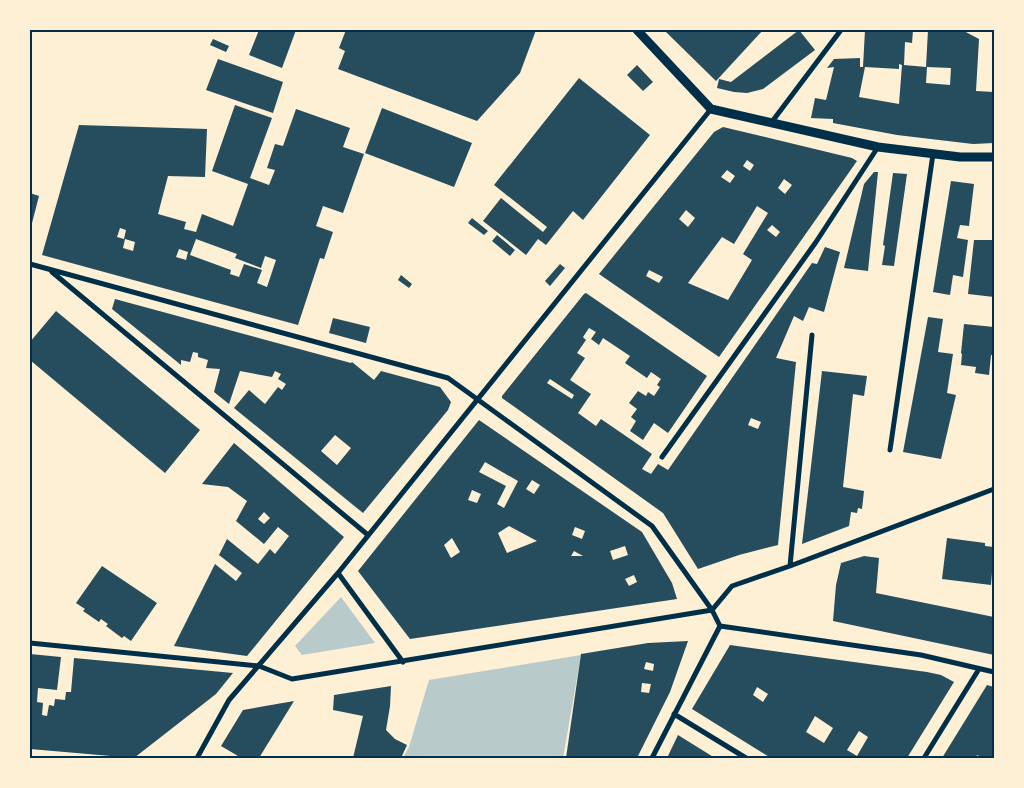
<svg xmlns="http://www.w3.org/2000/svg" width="1024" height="788" font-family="'Alegreya Sans',sans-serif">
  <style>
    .green { fill: #b9caca }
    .building { fill: #264d5e; fill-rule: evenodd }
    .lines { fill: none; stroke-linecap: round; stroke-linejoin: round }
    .minor { stroke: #003049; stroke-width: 5 }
    .tertiary { stroke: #003049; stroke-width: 9 }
    .neatline { fill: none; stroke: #003049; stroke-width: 2 }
  </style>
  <rect width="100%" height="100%" fill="#fdf0d5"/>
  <path class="green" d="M341 597 375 643 302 655 295 646Z
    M581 655 563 758H403L409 747 429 680Z"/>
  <path class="building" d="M259 30H296L282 68 249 55Z
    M346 30H536L520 73 477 121 338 69 345 51 339 48Z
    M668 30H763L716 81 666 32Z
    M799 30 815 50 763 89 747 93 734 92 717 88 719 79 731 82Z
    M865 30H913L912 43 905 42 904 65 926 67 928 30H962L979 39 976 91 994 92V143L973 144 897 135 833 123V119L811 118 815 98 826 100 834 67 827 68 834 59 860 58V67H863ZM899 64 902 65 899 104 859 97 865 67 899 69ZM927 67 951 68 950 85 926 83Z
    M213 39 229 46 226 52 210 45Z
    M218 59 283 82 273 113 206 90Z
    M637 65 653 82 643 91 627 75Z
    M579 78 650 135 583 220 573 211 546 245 538 239 526 255 483 221 501 198 543 232 547 227 494 185Z
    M235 105 272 118 250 178 269 185 275 170 267 168 275 144 283 146 296 109 350 128 343 147 364 154 343 213 323 206 316 226 333 232 324 259 320 258 298 325 42 255 79 125 207 129 205 177 168 176 158 214 186 222 184 229 196 232 202 214 233 226 248 184 212 171ZM120 228 126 230 124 239 117 237ZM125 239 135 242 133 251 123 248ZM196 239 237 254 235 258 261 268 265 256 276 260 267 287 257 283 262 270 244 264 239 277 230 274 231 270 190 255ZM179 249 188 252 186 260 176 257Z
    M382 108 472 143 454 187 365 153Z
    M723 127 852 158 857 161 719 357 599 274 714 132ZM747 160 754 165 750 171 743 166ZM727 170 735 176 730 183 721 177ZM784 179 792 185 785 194 778 188ZM757 206 768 213 743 254 752 260 728 300 688 283 722 237 734 244ZM686 210 695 218 688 227 679 219ZM772 225 780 232 776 237 767 230ZM649 270 663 277 659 283 646 276Z
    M874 172H878L868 271 844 268 864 184Z
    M893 173 907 174 894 266 882 265 885 246 883 245Z
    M951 181 974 184 969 226 960 225 957 238 968 240 963 277 953 275 950 295 933 292Z
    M30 193 39 196 31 227H30Z
    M472 218 488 231 484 235 468 223Z
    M497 235 515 250 510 256 492 241Z
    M974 240H994V297L968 294Z
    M825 247 840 252 824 312 809 307 803 321 794 316 776 358 796 362 778 545 739 555 698 569 663 513 502 398V396L584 294 586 293 707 376 668 433 654 423 643 440 630 431 636 421 631 417 637 409 629 403 638 391 646 396 648 392 654 396 660 387 657 385 661 379 651 372 647 378 625 363 630 356 603 338 599 345 591 339 596 332 589 328 583 337 586 340 577 353 585 358 570 380 591 394 578 413 596 426 601 419 652 454 642 469 651 474 658 464 668 470 812 263 817 264ZM550 379 574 395 572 399 547 383ZM751 418 761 422 758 429 748 425Z
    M560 264 565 268 550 286 545 281Z
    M401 275 412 284 409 288 398 280Z
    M115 299 351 363 352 362 374 380 381 371 440 387 451 402 448 410 439 421 363 513 234 408 249 390 265 404 278 387 282 390 286 384 278 379 281 374 275 371 272 377 240 371 229 404 214 392 220 369 206 368 208 360 198 357V353L193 352 190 362 181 360V365L112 309ZM335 435 351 448 337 465 321 451Z
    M56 311 200 430 165 473 30 360V342Z
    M928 317 943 319 938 352 953 354 947 393 956 395 941 459 903 452Z
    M333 318 370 327 366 343 329 333Z
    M964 324 994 327V355H991L989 375 975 373 976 367 961 365 962 354 961 353Z
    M822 371 867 376 864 396 853 394 843 487 864 491 862 509 858 508 857 513 851 512 849 526 802 544Z
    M479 420 642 532 672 583 677 599 410 639 358 571ZM485 462 518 481 504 508 497 504 506 486 479 472ZM532 480 540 485 534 494 526 489ZM472 490 481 494 477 503 468 500ZM509 526 537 541 507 553 498 533ZM575 527 585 531 582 539 572 535ZM452 538 460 552 451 558 444 545ZM625 546 628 555 613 560 610 551ZM574 551 583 556H571ZM634 575 637 582 629 586 625 579Z
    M234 443 344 537 247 656 174 646 215 564 236 581 242 573 219 555 227 539 258 564 270 549 275 554 289 536 278 527 264 544 236 521 247 501 228 487 202 484ZM264 512 270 518 264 524 258 519Z
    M947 538 985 543V546L994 547 991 585 942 579Z
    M864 556 879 558 876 593 994 617V655L833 621 836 585 841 563Z
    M102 566 157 603 131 641 124 636 122 638 106 626 108 624 101 619 99 622 83 611 85 609 76 603Z
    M688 641 670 692 637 758H566L581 654 648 643ZM646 662 654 664 653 671 644 669ZM642 683 651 684 649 693 641 692Z
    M730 645 927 672 941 675 954 682 907 758H771L692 709ZM757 687 768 694 763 702 753 695ZM815 716 833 728 824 743 806 732ZM859 731 868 737 857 756 847 750Z
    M30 654 61 657 57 690 38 688 37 702 43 703 42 715 47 716 49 705 54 706 55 699 65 700 66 692H71L74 658 233 673 216 694 134 758 30 749Z
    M987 685 994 687V755L992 758H983L977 755 976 758H942Z
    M391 686 390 706 386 730 395 739 407 745 401 758H353L363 716 333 710 334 695Z
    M294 701 259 758H237L238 756 221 746 243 710Z
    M678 735 715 758H667Z"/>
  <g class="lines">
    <path class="minor" d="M771 123 841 30
      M30 264 448 378 652 526 712 610 732 586 790 566 994 489
      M52 272 368 535
      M890 450 933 154
      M662 457 816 242 878 147
      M790 566 812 335
      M338 573 403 662
      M30 643 259 666 292 679 712 610 720 626 921 655 994 672
      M674 714 746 758
      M197 758 229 700 338 573 711 109
      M652 758 720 626
      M924 758 979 669"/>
    <path class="tertiary" d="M637 30 711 109 878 147 960 157H994"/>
  </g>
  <rect width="1024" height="788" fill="none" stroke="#fdf0d5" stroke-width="62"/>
  <rect x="31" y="31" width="962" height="726" class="neatline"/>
</svg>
